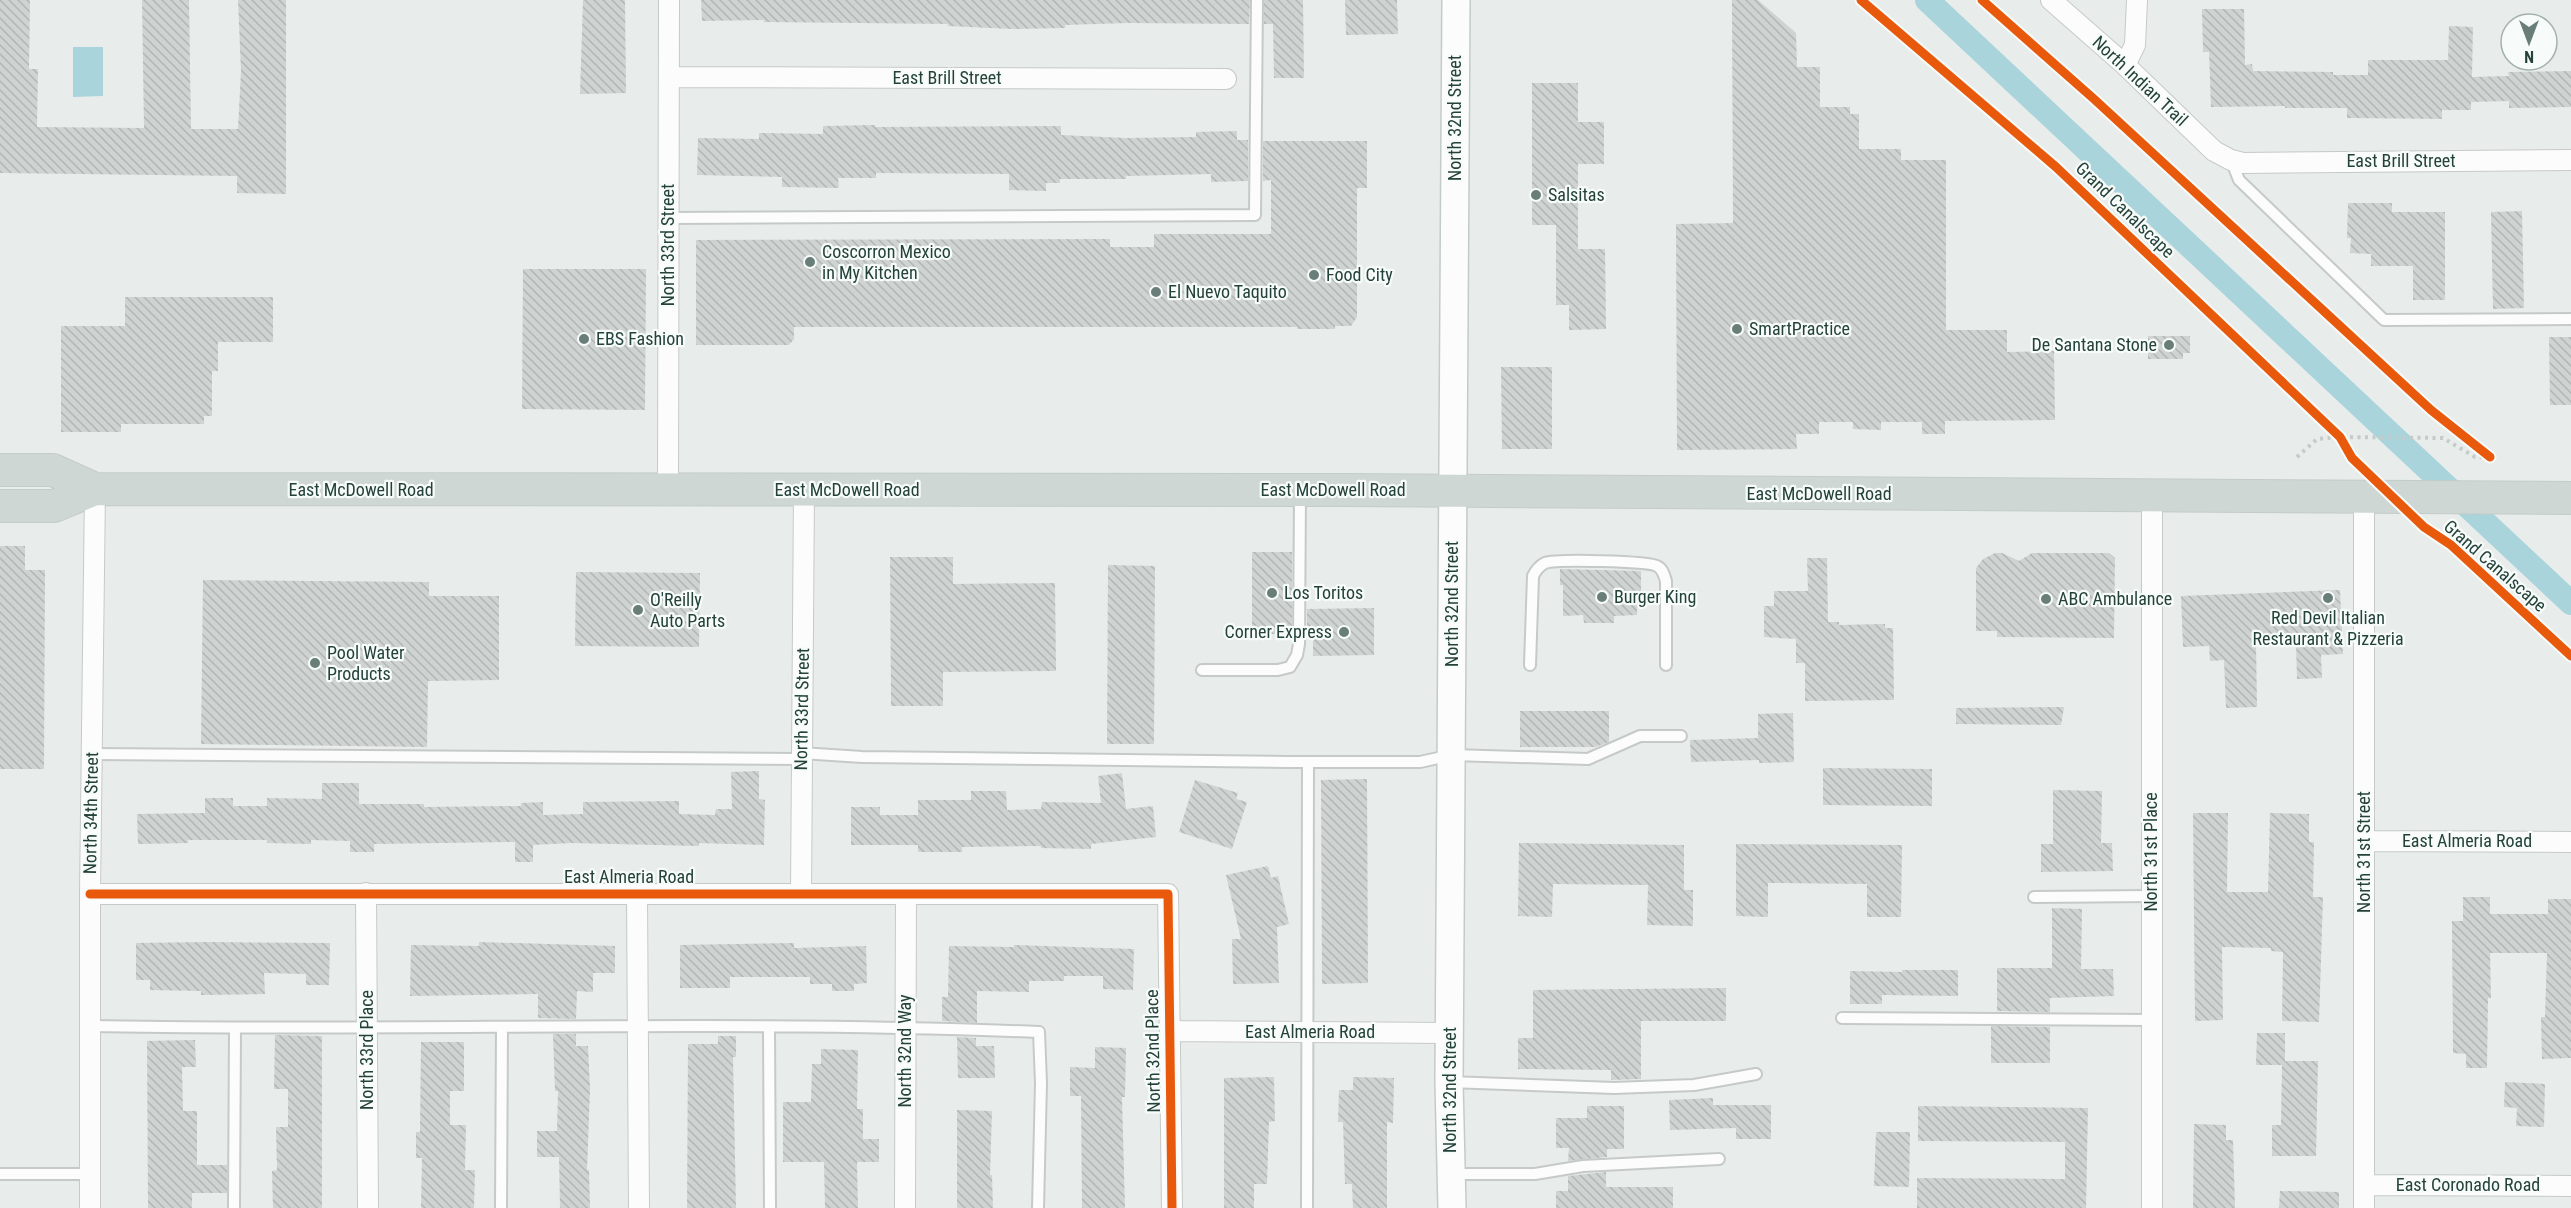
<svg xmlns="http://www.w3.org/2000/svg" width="2571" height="1208" font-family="'Roboto Condensed',sans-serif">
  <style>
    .water { fill: #a9d4db }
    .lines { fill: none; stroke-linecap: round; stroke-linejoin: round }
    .canal { stroke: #a9d4db; stroke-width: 24 }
    .building { fill: url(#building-back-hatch) }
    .service-casing { stroke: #c5cac8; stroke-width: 14 }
    .minor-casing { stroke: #c5cac8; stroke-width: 22 }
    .secondary-casing { stroke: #c3cbc8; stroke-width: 30 }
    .primary-casing { stroke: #c3ccc9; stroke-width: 34 }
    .path { stroke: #c3ccca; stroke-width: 4; stroke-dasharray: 3 4.5; stroke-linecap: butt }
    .service { stroke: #fcfcfc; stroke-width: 10 }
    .minor { stroke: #fcfcfc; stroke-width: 20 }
    .secondary { stroke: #fcfcfc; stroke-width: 27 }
    .primary { stroke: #cfd7d5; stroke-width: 32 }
    .cycleway-casing { stroke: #f7fbf9; stroke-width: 13 }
    .cycleway { stroke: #e8590c; stroke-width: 9 }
    .poi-dot { fill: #697e78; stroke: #f7fbf9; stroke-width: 2 }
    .labels { text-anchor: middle; stroke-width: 4.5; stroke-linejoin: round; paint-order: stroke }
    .street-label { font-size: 18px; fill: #24423a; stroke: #f7fbf9 }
    .poi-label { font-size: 18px; fill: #24423a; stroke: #f7fbf9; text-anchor: start }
  </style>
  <defs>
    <pattern id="building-back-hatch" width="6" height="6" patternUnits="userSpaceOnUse" patternTransform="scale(1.5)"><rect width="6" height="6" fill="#cfd4d2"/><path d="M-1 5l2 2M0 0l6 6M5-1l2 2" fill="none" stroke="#b2b7b5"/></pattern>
  </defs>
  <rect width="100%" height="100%" fill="#e8edeb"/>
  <path class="water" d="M73 47H103V96L73 97Z"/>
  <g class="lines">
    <path class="canal" d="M1927 0 2571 603"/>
  </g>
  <path class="building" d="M0 0H30L29 69H38L37 127 144 128 142 0H189L191 129H238L241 71 238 0H286V194L237 193V176L0 173Z
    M583 0H625L626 93 580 94Z
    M701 0H1250L1249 24 1128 23 1065 25V28L1012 29 948 26V24L764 22V20L702 21Z
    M1264 0H1303L1304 78H1274L1273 24H1264Z
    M1345 0H1397L1398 34 1346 35Z
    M1732 0H1758L1796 33 1797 67H1820V107H1850V114H1859V149H1901V160H1946V330H2007V352L2054 351 2055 420 1945 421V434H1922V422H1881V430L1853 429V422H1819V434H1796L1797 449 1677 450 1676 224 1733 223Z
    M2202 9H2244L2245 65 2252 64 2253 71 2333 72V75H2368V60H2448L2449 26 2473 27 2472 77 2509 76 2508 72 2571 71V107L2509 108V101L2471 102V110H2442V119L2347 118V108H2285V106L2211 107 2209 52H2203Z
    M1532 83H1578V122H1604V164H1578V249H1605L1606 329 1569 330V305H1556V225H1532Z
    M875 125V127L1061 126V135L1126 138 1196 137V132L1237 131V140H1248V181L1211 182V174L1126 176V179H1060V183H1046V191L1009 190V174L876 173V178H838L839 188 782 187V177L697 175 698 138 759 139V133L823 134V126Z
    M1263 141H1367V188H1357V317L1351 326H1335V329H1297V327H794V339L789 345H696V240L1110 239V247H1154V234H1271V180L1263 181Z
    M2348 203H2392V212H2445V300H2413V266H2371V254L2350 253 2351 238H2347Z
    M2522 211 2524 308 2493 309 2491 212Z
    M523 269H646L645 410 522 409Z
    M125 297H273V342H218V371H212V416H204V424H121V432H61V326H125Z
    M2148 336H2190V353H2183V359H2148Z
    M2549 337H2571V405H2550Z
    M1501 367H1552V449H1502Z
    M0 546H25V570H45L44 769H0Z
    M1252 552H1292V634H1252Z
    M1995 553H2002L2019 561 2032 553H2109L2115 558 2114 638 1997 637V631H1976V568L1983 559Z
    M890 557H953V584L1055 583 1056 671 943 672V706H891Z
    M1807 558H1827L1828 622H1839V625L1885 624V628H1893L1894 700 1805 701V663H1796V639L1764 637V606H1774V591H1808Z
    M1108 565 1155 566 1154 744H1107Z
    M1560 569 1641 571V608H1637V615L1614 616V623H1584L1583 615 1563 616V585H1560Z
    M576 572 700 573 699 647 575 646Z
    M203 580 429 582V596H499V680L428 681 427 747 201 744Z
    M2340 590 2343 654 2321 655 2322 678 2297 679 2296 643 2256 645 2257 707 2226 708 2224 660 2210 661 2209 646 2183 647 2181 596Z
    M1374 608V655L1313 656V634H1307V609Z
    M2064 707 2061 725 1956 724V708Z
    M1520 711H1609V742L1595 747H1520Z
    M1793 713 1794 762 1759 763V760L1691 762 1690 740 1758 738V714Z
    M1823 768 1932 769V806L1823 805Z
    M759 771V799L765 800 764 845 699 843V846L571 843 533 845V862H515V842L374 844V852H350V841L311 840V844L267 843V840H188V843L138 844 137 814 205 813V798H233V806H267V798L322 799V783H359V804H424V807L521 806V803L543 802V815L583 814V802L679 801V814L715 815 716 809H732L731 772Z
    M1122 773 1126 809 1153 806 1156 837 1091 844V849L1041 848V846L962 847V852H918V845H851V807H880V815H918V800H971V791H1006L1007 810 1041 809 1042 802 1101 803 1098 776Z
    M1367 779 1368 983 1322 984 1321 780Z
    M1195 780 1238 793 1236 799 1247 802 1232 849 1179 832Z
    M2053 790 2102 791 2101 843H2112L2113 871 2041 872V844H2053Z
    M2193 813H2228L2227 892H2268L2270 813 2309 814V842H2314L2313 897H2323L2319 1022 2282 1021 2283 952 2271 951V948L2222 947 2223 1020 2195 1021Z
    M1519 843 1684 845V890H1693V926L1647 925 1648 885 1553 884 1552 917 1518 916Z
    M1736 844 1902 845 1901 917H1867V884L1768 883V917L1736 916Z
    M1268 866 1271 878 1278 876 1289 924 1277 927 1279 983 1233 984 1232 939H1241L1226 875Z
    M2463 897H2490V914H2548V899H2571V1058L2542 1059 2541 1017H2545L2547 953H2490L2491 998H2488L2487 1068H2466V1054L2453 1053 2452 921H2463Z
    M2052 908 2082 909 2081 969H2113L2114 996 2050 998V1012L1997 1011V968H2052Z
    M207 942 330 943 329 985H306V974L264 973 265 994 201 995V991L150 990V980H136V943Z
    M479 942 615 946V973H593V992L577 991 576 1019 538 1018V994L410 996 411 945 479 946Z
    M794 943V948L866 946 867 983 854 984V991H832V984H810V977H730V988H680V945Z
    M1014 945 1134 949 1133 990 1103 989V976H1064V981H1029V992L977 991V1023L942 1021V997H948L949 946 1014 947Z
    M1902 970H1958V996L1882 995V1004H1850V971L1902 972Z
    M1726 988V1021H1641V1079L1611 1080V1070L1518 1069V1038H1533V990Z
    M1991 1026 2050 1027V1063H1991Z
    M2257 1033H2285V1061H2318L2316 1156H2272V1125H2281L2282 1065H2256Z
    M553 1034H576V1046H588L590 1089 587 1170H589L590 1208H560L559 1157H537V1131H557L558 1091H555Z
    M275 1035 322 1036V1208H273L272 1171 277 1170 276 1127H288V1089H274Z
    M718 1036H736V1057H733L736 1208H687L688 1044H718Z
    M957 1037 976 1038V1046H994L995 1078H958Z
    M195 1040 196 1067H182L183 1111H197V1165H227V1193H192V1208H148L147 1041Z
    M421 1042H464V1091H450V1125H466L465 1170H475L474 1208H421L422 1158H416V1132H420Z
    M1095 1047 1126 1048 1125 1097H1122L1125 1208H1082L1081 1096H1070V1067L1095 1068Z
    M821 1049 858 1050 857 1109H863V1139H879V1162H857L858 1208H825L824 1162H783V1102H811L812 1064H821Z
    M1274 1077 1275 1121 1269 1122 1267 1184H1254V1208H1224V1078Z
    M1353 1077 1394 1078 1393 1123 1387 1122V1208H1353L1352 1184H1345L1343 1122H1338L1339 1090H1353Z
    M2505 1082 2545 1084 2544 1127 2516 1126 2517 1108 2504 1107Z
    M1713 1098V1105H1771V1139H1736V1128L1670 1130 1669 1100Z
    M1587 1106H1624V1149H1607V1157L1568 1161 1569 1148H1556V1118H1587Z
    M1918 1106 2088 1108 2086 1208H1917V1178L2065 1179V1142L1918 1141Z
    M957 1110 992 1111 990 1175H992L993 1208H957Z
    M2194 1124 2226 1125V1140H2233L2235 1208H2193Z
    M1876 1132H1910L1909 1187 1874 1186Z
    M1606 1172V1187H1673V1208H1556V1191H1568V1176Z
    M2280 1191 2339 1192V1208H2279Z"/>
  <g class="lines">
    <defs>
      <path id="service" d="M2231 160 2239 180 2384 320 2571 319
        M668 218 1255 215 1257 0
        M1530 665 1533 576C1536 570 1539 566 1545 563 1555 559 1648 561 1657 566 1663 569 1664 575 1666 581V665
        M1202 670H1278L1290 667 1297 655 1299 644 1300 494
        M801 753 862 757 1286 762H1420L1452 755 1588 759 1640 736H1681
        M92 754 801 759
        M2034 897 2151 896
        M1842 1018 2152 1020
        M90 1026C406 1032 723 1019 1039 1032L1041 1083 1038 1208
        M769 1027 770 1208
        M1449 1082 1614 1088 1694 1085 1756 1074
        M0 1174H90
        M1451 1174H1535L1583 1166 1719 1159
        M234 1208 235 1029
        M501 1208 502 1027
        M1307 1208 1308 762"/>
      <path id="minor" d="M2051 0 2125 65 2214 151 2231 160 2243 163 2571 160
        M2125 65 2135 45 2137 0
        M669 77 1226 79
        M668 490 669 0
        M2152 496V1208
        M2364 497V1208
        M2364 841 2571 842
        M366 893 368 1208
        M801 893 804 490
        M90 894H1168L1172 1208
        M637 894 639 1208
        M1170 1031 1450 1033
        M2365 1185 2571 1186
        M90 1208V894L95 489
        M905 1208 906 894"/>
      <path id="secondary" d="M1452 1208 1449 1082 1456 0"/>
      <path id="primary" d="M0 470H53L95 489
        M0 506H54L95 489 1344 490 2571 498"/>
    </defs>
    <use href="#service" class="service-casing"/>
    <use href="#minor" class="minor-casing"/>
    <use href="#secondary" class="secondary-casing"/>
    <use href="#primary" class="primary-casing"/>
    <path class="path" d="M2297 457 2317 439 2340 437 2443 438 2475 457H2490"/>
    <use href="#service" class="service"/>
    <use href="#minor" class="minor"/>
    <use href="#secondary" class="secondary"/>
    <use href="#primary" class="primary"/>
    <defs>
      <path id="cycleway" d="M1861 0 2056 167 2340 437 2352 458 2424 527 2451 545 2571 656
        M1982 0 2094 99 2431 410 2490 457
        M90 894H1168L1172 1208"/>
    </defs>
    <use href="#cycleway" class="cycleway-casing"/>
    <use href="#cycleway" class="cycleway"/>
  </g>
  <g class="poi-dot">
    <circle cx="1536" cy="195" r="6"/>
    <circle cx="810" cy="262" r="6"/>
    <circle cx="1314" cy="275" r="6"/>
    <circle cx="1156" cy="292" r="6"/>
    <circle cx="1737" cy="329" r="6"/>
    <circle cx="584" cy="339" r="6"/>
    <circle cx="2169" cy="345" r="6"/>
    <circle cx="1272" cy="593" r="6"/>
    <circle cx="1602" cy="597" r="6"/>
    <circle cx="2328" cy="598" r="6"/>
    <circle cx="2046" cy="599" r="6"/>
    <circle cx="638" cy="610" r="6"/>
    <circle cx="1344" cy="632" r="6"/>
    <circle cx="315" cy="663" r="6"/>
  </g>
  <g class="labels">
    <g class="street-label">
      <text x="947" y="84">East Brill Street</text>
      <text transform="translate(2140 81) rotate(43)" y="6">North Indian Trail</text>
      <text transform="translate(1455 118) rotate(-90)" y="6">North 32nd Street</text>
      <text x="2401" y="167">East Brill Street</text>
      <text transform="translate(2125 210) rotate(44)" y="6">Grand Canalscape</text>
      <text transform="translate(668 245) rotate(-90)" y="6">North 33rd Street</text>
      <text x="361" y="496">East McDowell Road</text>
      <text x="847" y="496">East McDowell Road</text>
      <text x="1333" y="496">East McDowell Road</text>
      <text x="1819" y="500">East McDowell Road</text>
      <text transform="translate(2495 566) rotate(41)" y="6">Grand Canalscape</text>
      <text transform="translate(1452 604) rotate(-90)" y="6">North 32nd Street</text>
      <text transform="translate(802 709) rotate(-89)" y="6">North 33rd Street</text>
      <text transform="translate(91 813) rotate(-89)" y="6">North 34th Street</text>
      <text x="2467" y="847">East Almeria Road</text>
      <text transform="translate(2151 852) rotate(-90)" y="6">North 31st Place</text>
      <text transform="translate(2364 852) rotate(-90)" y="6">North 31st Street</text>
      <text x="629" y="883">East Almeria Road</text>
      <text x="1310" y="1038">East Almeria Road</text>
      <text transform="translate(367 1050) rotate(-90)" y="6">North 33rd Place</text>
      <text transform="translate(905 1051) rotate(-90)" y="6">North 32nd Way</text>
      <text transform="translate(1153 1051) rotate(-91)" y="6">North 32nd Place</text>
      <text transform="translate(1450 1090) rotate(-90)" y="6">North 32nd Street</text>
      <text x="2468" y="1191">East Coronado Road</text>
    </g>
    <g class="poi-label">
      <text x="1548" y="201">Salsitas</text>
      <text x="822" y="258">Coscorron Mexico<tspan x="822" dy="21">in My Kitchen</tspan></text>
      <text x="1326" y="281">Food City</text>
      <text x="1168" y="298">El Nuevo Taquito</text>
      <text x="1749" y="335">SmartPractice</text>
      <text x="596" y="345">EBS Fashion</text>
      <text x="2157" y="351" text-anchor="end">De Santana Stone</text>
      <text x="1284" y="599">Los Toritos</text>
      <text x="1614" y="603">Burger King</text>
      <text x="2058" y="605">ABC Ambulance</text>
      <text x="650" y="606">O'Reilly<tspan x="650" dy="21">Auto Parts</tspan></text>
      <text x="2328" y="624" text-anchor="middle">Red Devil Italian<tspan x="2328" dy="21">Restaurant &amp; Pizzeria</tspan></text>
      <text x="1332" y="638" text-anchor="end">Corner Express</text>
      <text x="327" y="659">Pool Water<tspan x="327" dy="21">Products</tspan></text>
    </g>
  </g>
  <g transform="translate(2529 42) rotate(180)"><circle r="28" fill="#f7fbf9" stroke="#a3b1ad" stroke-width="1.5"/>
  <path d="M0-4.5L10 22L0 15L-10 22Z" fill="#697e78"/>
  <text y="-9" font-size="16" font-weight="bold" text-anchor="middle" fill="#24423a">N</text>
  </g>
</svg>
